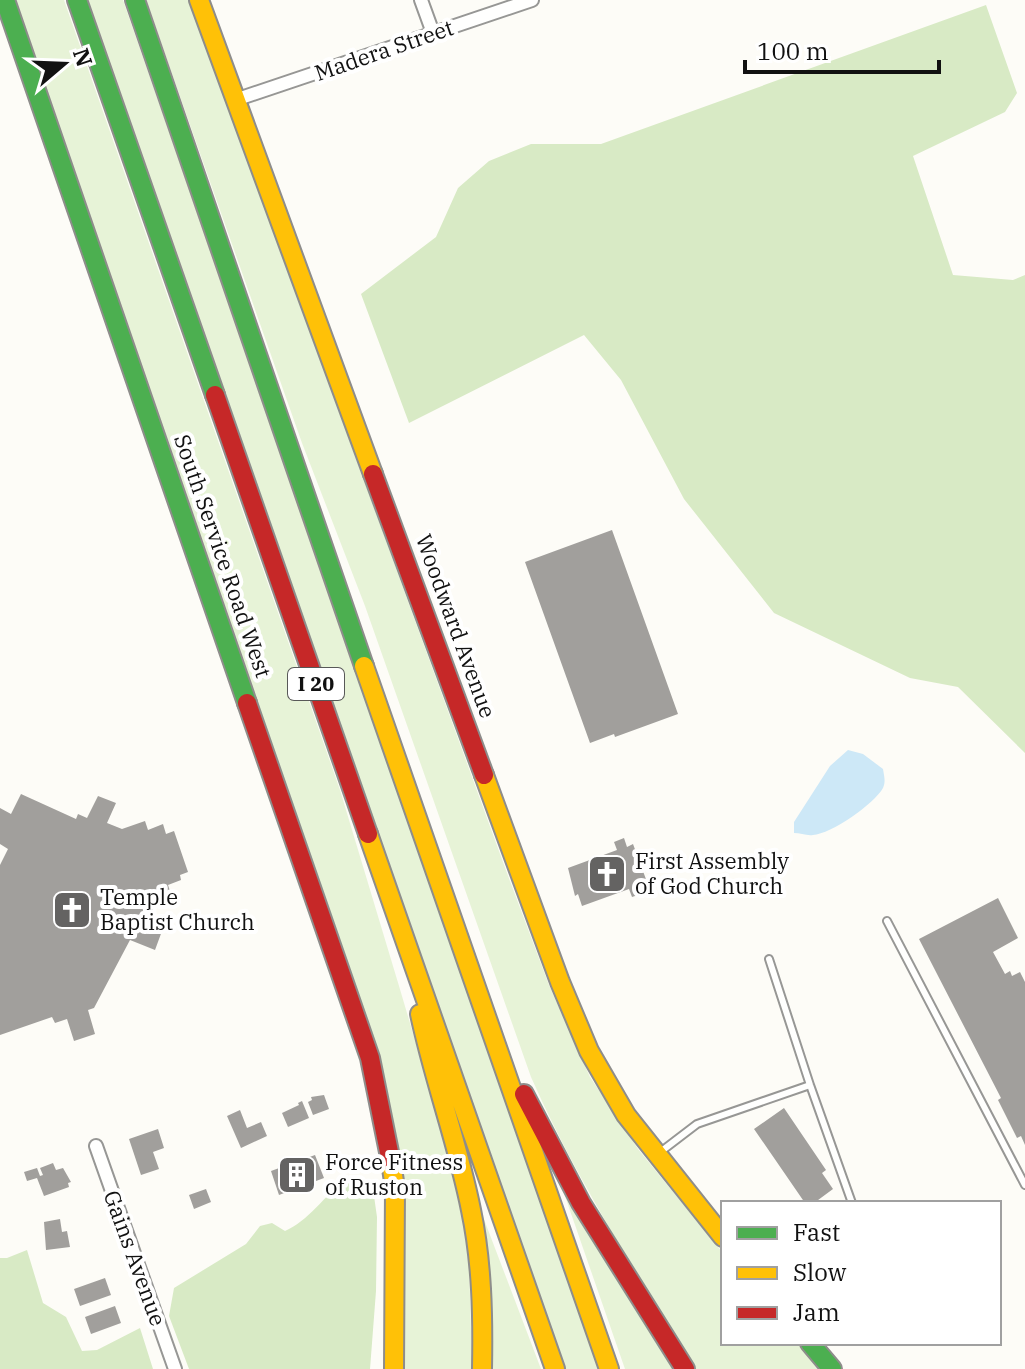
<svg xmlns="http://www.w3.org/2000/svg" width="1025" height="1369" font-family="'IBM Plex Serif',serif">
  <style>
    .green { fill: #e7f3d7 }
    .forest { fill: #d8eac5 }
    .water { fill: #cde8f7 }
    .building { fill: #a19f9c }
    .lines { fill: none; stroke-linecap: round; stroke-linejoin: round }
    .lane-casing { stroke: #979795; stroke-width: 10 }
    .street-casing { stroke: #979795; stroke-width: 16 }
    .fast-casing { stroke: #8e8d8b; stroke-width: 22 }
    .slow-casing { stroke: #8e8d8b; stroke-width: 22 }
    .jam-casing { stroke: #8e8d8b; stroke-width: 22 }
    .lane { stroke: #fffffe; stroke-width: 6 }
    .street { stroke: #fffffe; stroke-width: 12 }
    .fast { stroke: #4caf50; stroke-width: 18 }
    .slow { stroke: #ffc107; stroke-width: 18 }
    .jam { stroke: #c62828; stroke-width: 18 }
    .labels { text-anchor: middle; stroke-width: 8; stroke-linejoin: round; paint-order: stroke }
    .shield { fill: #fff; stroke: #585858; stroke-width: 2 }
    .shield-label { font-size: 20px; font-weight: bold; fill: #111 }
    .street-label { font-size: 22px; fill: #111; stroke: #fff }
    .poi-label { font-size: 22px; fill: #111; stroke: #fff; text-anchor: start }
  </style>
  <rect width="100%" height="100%" fill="#fdfcf7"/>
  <path class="green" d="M11 0H64L340 790 399 986 455 1175 469 1260 472 1369H399L404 1253 398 1173 390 1118Z
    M87 0H123L601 1369H566Z
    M146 0H189L507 873 549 985 590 1077 638 1149 723 1253V1343H804L825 1369H695C637 1273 576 1180 531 1077L365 606 302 443Z
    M558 1176 679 1369H625Z
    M482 1214 541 1369H487Z"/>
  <path class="forest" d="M986 5 1017 93 1005 112 913 156 953 275 1013 280 1025 275V753L958 687 910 678 774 613 684 499 621 380 584 335 409 423 361 294 436 237 458 188 489 161 531 144H601Z
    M346 1178H361L374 1196 377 1217 376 1291 370 1369H189L169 1316 174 1288 246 1244 260 1226 272 1223 285 1231C307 1222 326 1195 346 1178Z
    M27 1250 43 1303 66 1317 82 1351 97 1350 140 1328 153 1369H0V1258H7Z"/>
  <path class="water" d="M848 750 863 754 883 769C884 776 886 781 883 788 874 804 831 834 813 835 807 836 800 833 794 833V822L830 766Z"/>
  <path class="building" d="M612 530 678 714 615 737 614 734 590 743 525 562Z
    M21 794 76 819 78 814 87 818 98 796 116 803 107 823 122 829 145 821 148 830 163 824 166 834 174 831 188 872 180 875 181 880 168 885 170 891 149 899 138 921 162 931 155 950 130 940 94 1008 88 1010 95 1034 74 1041 67 1019 55 1023 52 1017 0 1035V865L8 849 0 844V808L11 814Z
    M624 838 627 847 633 844 647 882 641 885 644 893 632 897 629 889 582 906 578 894 575 896 568 868 617 850 614 842Z
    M998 898 1018 938 993 952 1005 974 1010 971 1012 976 1020 972 1025 982V1145L1021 1136 1017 1138 998 1100 1001 1098 919 939Z
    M324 1095 329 1109 313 1115 308 1102 312 1100 311 1097Z
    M302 1101 309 1118 288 1127 282 1113 299 1105 298 1103Z
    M784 1108 826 1170 822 1173 833 1189 814 1203H805L754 1129Z
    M240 1110 247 1128 261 1122 267 1136 241 1148 227 1116Z
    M158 1129 164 1148 153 1152 159 1169 141 1175 129 1139Z
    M315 1155 324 1178 279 1195 271 1171Z
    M53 1163 56 1170 63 1168 71 1182 68 1183 69 1187 44 1196 37 1178 27 1181 24 1172 37 1168 40 1176 43 1175 40 1168Z
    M206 1189 211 1202 194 1209 189 1195Z
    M60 1219 62 1232 67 1231 70 1247 46 1250 44 1222Z
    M105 1278 111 1295 80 1306 74 1289Z
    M115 1306 121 1323 91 1334 85 1317Z"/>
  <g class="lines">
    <defs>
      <path id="lane" d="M887 921 1025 1185
        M769 959 810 1085 852 1203
        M659 1153 697 1124 810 1085"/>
      <path id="street" d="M421 0 433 33
        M235 100 532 0
        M96 1146 175 1369"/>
      <path id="fast" d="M5 0 247 703
        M77 0 215 395
        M135 0 364 666
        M810 1343 832 1369"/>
      <path id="slow" d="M199 0 373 474
        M364 666 609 1369
        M484 775 560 982 589 1051 626 1115 723 1237
        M368 834 555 1369
        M420 1014C434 1080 458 1144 471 1210 482 1262 483 1316 482 1369
        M391 1162 395 1188 394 1369"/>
      <path id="jam" d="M215 395 368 834
        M373 474 484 775
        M247 703 370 1058 391 1162
        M524 1094 581 1203 685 1369"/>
    </defs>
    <use href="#lane" class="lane-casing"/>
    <use href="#street" class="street-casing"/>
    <use href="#fast" class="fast-casing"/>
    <use href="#slow" class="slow-casing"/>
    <use href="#jam" class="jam-casing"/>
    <use href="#lane" class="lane"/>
    <use href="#street" class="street"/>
    <use href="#fast" class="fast"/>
    <use href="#slow" class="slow"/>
    <use href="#jam" class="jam"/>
  </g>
  <defs>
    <symbol id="church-square" viewBox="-11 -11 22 22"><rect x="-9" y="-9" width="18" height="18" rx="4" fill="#646362" stroke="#fff"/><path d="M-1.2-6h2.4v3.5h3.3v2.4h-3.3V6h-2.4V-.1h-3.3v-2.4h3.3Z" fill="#fff"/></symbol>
    <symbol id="building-square" viewBox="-11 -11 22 22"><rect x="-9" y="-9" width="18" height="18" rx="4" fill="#646362" stroke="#fff"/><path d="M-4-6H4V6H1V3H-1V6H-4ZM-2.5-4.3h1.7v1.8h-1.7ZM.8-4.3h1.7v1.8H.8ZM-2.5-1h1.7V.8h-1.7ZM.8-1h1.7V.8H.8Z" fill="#fff"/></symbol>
  </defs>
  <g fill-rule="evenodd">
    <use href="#church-square" x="585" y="852" width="44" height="44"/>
    <use href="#church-square" x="50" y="888" width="44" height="44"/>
    <use href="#building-square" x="275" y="1153" width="44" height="44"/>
  </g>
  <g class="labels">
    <rect class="shield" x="288" y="668" width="56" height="32" rx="6"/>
    <g class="shield-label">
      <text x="316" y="691">I 20</text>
    </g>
    <g class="street-label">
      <text transform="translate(384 50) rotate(-19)" y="8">Madera Street</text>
      <text transform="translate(223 556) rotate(71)" y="8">South Service Road West</text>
      <text transform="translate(456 626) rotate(70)" y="8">Woodward Avenue</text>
      <text transform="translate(135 1258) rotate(70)" y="8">Gains Avenue</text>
    </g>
    <g class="poi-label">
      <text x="635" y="869">First Assembly<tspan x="635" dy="25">of God Church</tspan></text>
      <text x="100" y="905">Temple<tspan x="100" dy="25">Baptist Church</tspan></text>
      <text x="325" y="1170">Force Fitness<tspan x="325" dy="25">of Ruston</tspan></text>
    </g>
  </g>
  <rect x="721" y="1201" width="280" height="144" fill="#ffffff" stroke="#a0a0a0" stroke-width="2"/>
  <rect x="737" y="1227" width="40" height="12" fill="#4caf50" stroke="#a0a0a0" stroke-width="2"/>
  <text x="793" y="1241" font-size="24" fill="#111111">Fast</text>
  <rect x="737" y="1267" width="40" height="12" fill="#ffc107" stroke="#a0a0a0" stroke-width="2"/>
  <text x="793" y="1281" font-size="24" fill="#111111">Slow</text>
  <rect x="737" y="1307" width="40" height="12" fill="#c62828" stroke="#a0a0a0" stroke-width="2"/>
  <text x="793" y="1321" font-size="24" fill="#111111">Jam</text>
  <g transform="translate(64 64) rotate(71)" stroke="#ffffff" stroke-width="6" paint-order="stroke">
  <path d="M0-6L14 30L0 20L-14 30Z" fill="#111111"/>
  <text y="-12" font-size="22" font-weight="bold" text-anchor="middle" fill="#111111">N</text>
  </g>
  <path d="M745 60v12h194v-12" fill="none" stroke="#111111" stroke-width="4"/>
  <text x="757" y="60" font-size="24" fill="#111111" stroke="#ffffff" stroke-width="6" paint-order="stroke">100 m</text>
</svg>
